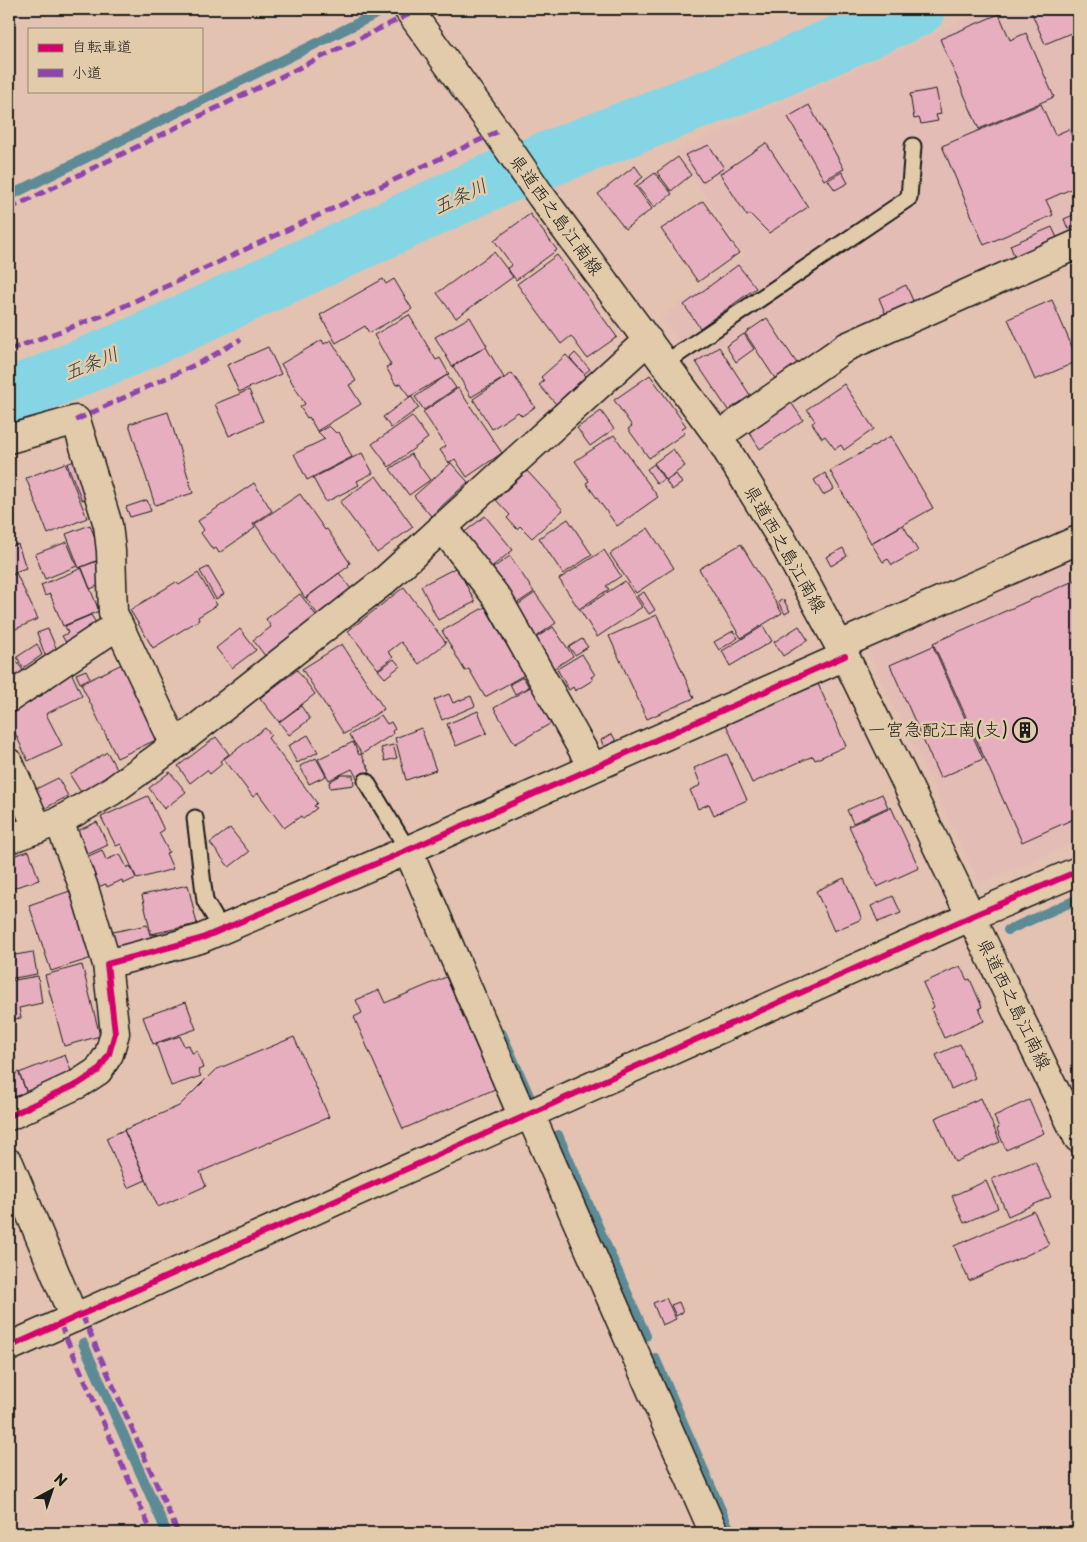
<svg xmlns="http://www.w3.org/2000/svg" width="1087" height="1542" font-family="'Playpen Sans','Klee One',sans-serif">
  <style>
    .built { fill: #e4bcb6 }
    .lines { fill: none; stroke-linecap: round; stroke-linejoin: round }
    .stream { stroke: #5c8b95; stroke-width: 10 }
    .river { stroke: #86d5e5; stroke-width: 56 }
    .building { fill: #e7aec0; stroke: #1c1c1c }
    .service-casing { stroke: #1c1c1c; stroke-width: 19 }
    .minor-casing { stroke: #1c1c1c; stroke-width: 31 }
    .tertiary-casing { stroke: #1c1c1c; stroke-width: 31 }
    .secondary-casing { stroke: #1c1c1c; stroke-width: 31 }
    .service { stroke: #e1cbaa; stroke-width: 15 }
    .minor { stroke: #e1cbaa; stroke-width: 28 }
    .tertiary { stroke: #e1cbaa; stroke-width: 28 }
    .secondary { stroke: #e1cbaa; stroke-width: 28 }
    .quiet { stroke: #8e44ad; stroke-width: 5; stroke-dasharray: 10 5; stroke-linecap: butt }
    .cycleway-casing { stroke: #e1cbaa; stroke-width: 9 }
    .cycleway { stroke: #d6006c; stroke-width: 6 }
    .labels { text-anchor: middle; stroke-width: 5; stroke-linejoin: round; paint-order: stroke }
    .street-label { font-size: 18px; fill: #1c1c1c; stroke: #e1cbaa }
    .poi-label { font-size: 18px; fill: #1c1c1c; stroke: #e1cbaa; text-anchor: end }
    .water-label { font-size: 19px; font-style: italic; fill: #314144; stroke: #e1cbaa }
  </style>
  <rect width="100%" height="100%" fill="#e3c2b1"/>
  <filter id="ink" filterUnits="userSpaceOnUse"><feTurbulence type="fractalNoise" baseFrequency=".02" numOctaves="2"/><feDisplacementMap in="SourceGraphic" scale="10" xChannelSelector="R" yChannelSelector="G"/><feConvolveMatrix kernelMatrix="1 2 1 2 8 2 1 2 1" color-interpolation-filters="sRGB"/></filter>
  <g filter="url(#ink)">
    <path class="built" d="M988 9H1078V232L800 364 769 314 694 363 661 318 744 256 676 151Z
      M1078 550V841L980 884 868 653 871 643Z"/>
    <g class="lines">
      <path class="stream" d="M9 196 384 10
        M1008 930 1078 899
        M502 1034 530 1098
        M558 1135 646 1336
        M83 1343 167 1533
        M655 1358 731 1533"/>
      <path class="river" d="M9 397 131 347 492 181 774 72 917 9"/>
    </g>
    <path class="building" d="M1030 9H1078V30L1045 44Z
      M999 14 1010 40 1026 33 1054 97 979 129 940 39Z
      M936 89 941 114 936 115 938 121 921 124 919 118 914 119 910 94Z
      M1041 104 1055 135 1069 129 1078 150V186L1046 200 1053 215 984 245 942 146Z
      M809 105 844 169 824 180 788 117Z
      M766 143 808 207 769 233 750 214 747 216 720 174Z
      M709 145 724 168 702 182 685 155Z
      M678 157 691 175 671 191 657 172Z
      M635 166 643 177 634 184 652 209 625 229 598 194Z
      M842 172 848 183 835 190 828 180Z
      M655 173 672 194 654 207 637 186Z
      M703 201 739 253 698 282 661 229Z
      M1078 213V225L1068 229 1064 219Z
      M530 214 557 250 516 280 507 268 512 265 494 240Z
      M1052 227 1058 240 1015 258 1010 245Z
      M494 252 513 277 456 318 437 293Z
      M557 255 617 337 587 358 571 336 561 344 517 284Z
      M738 265 756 288 700 328 684 305Z
      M383 279 386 284 394 279 412 309 369 333 365 326 336 343 320 315Z
      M906 285 914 303 886 315 879 298Z
      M1052 300 1078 361 1035 380 1008 319Z
      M409 315 436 360 440 358 449 374 409 397 401 383 396 385 386 367 391 365 374 335Z
      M470 317 487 346 452 366 435 337Z
      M767 318 798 365 776 380 745 333Z
      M744 334 754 349 736 362 726 346Z
      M322 340 324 344 331 340 356 381 349 385 361 404 317 431 309 417 307 418 300 407 305 404 281 364Z
      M268 347 281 374 239 392 227 365Z
      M486 347 504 378 471 397 453 366Z
      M719 347 752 398 730 413 696 362Z
      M575 353 590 369 584 374 570 358Z
      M566 355 586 376 556 404 539 385 544 381 541 377Z
      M512 373 535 407 522 416 518 412 492 429 473 399Z
      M447 375 456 388 424 410 415 397Z
      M650 375 686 426 681 429 685 433 649 458 628 429 632 426 614 400Z
      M844 384 874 429 844 450 841 445 835 449 825 436 822 438 812 423 815 421 807 409Z
      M458 388 502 453 467 477 455 459 449 463 440 450 446 446 423 412Z
      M249 390 263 421 229 436 215 404Z
      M411 396 419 408 391 428 383 417Z
      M788 398 803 420 760 449 746 427Z
      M601 411 614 429 590 446 577 428Z
      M168 412 193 493 155 505 129 424Z
      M412 416 428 438 389 467 372 444Z
      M329 426 336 433 339 432 352 457 307 480 294 454 325 439 318 432Z
      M614 435 658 497 617 526 586 483 589 481 575 461Z
      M891 436 933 508 871 543 830 471Z
      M673 449 685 466 666 480 654 463Z
      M362 453 373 473 357 481 359 485 326 502 313 478Z
      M411 454 430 480 409 495 390 469Z
      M74 461 88 498 82 500 67 464Z
      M65 463 87 518 48 534 26 478Z
      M451 463 468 482 431 516 414 496Z
      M654 464 664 479 657 484 647 469Z
      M527 471 563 510 532 538 520 526 517 529 507 518 510 515 496 500Z
      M825 473 834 489 823 495 814 480Z
      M676 474 682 483 672 490 666 481Z
      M376 476 413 527 377 553 340 502Z
      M254 483 272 511 253 524 255 528 219 553 216 548 213 550 201 533 204 530 198 521Z
      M300 494 325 530 327 529 350 563 348 565 349 566 305 598 255 524Z
      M147 500 151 511 130 517 126 507Z
      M485 516 513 550 485 572 457 538Z
      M568 519 592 555 563 574 539 538Z
      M90 525 103 558 79 568 66 534Z
      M903 525 918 551 892 565 888 559 883 562 871 543Z
      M648 528 674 568 636 593 610 554Z
      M67 542 77 566 45 579 35 554Z
      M18 544 26 568 9 574V547Z
      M741 544 782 613 741 638 699 569Z
      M843 548 847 556 831 566 826 557Z
      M604 550 621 576 606 586 609 589 579 609 559 579Z
      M510 556 534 592 513 606 490 570Z
      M103 559 105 583 90 589 81 567Z
      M208 567 224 594 216 599 200 571Z
      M457 567 475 602 438 620 421 586Z
      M82 568 99 611 63 626 50 594 45 596 41 585Z
      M16 573 38 619 9 632V577Z
      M198 573 217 605 198 617 199 620 153 648 130 610 176 582 179 585Z
      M339 573 351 589 335 601 338 604 320 618 306 598Z
      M1078 579V817L1022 842 933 643Z
      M625 581 642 607 597 637 580 610Z
      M404 587 446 643 419 664 401 642 388 652 393 657 378 669 348 631Z
      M644 592 655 610 649 614 637 596Z
      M535 593 556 623 536 637 516 606Z
      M300 594 318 618 266 657 253 640 271 627 266 619Z
      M783 599 790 611 785 614 778 602Z
      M485 607 524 675 485 697 469 669 465 671 442 631Z
      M91 615 102 632 71 651 62 636 68 633 65 626Z
      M657 615 694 698 647 719 609 636Z
      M763 626 772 641 730 666 722 651Z
      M799 626 808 640 783 656 774 642Z
      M553 627 573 656 553 669 534 639Z
      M48 629 57 650 45 655 37 633Z
      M240 629 256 650 232 668 216 648Z
      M733 631 738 638 719 650 714 642Z
      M582 639 588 647 575 655 569 647Z
      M37 644 42 655 23 668 17 657Z
      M342 644 384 709 344 734 302 669Z
      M933 646 983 759 940 778 890 665Z
      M582 654 595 675 591 677 593 680 575 691 573 687 569 690 557 669Z
      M15 659 29 679 9 694V663Z
      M394 659 400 666 385 678 378 670Z
      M122 664 158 739 117 758 81 684Z
      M86 670 90 678 80 683 76 674Z
      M297 670 315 694 279 722 260 698Z
      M71 672 82 696 46 714 62 745 28 761 9 720V711L43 695 39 687Z
      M523 677 529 687 515 694 510 684Z
      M818 684 846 746 815 760 813 756 752 783 725 722 785 695 786 698Z
      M534 685 555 721 515 744 494 708Z
      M449 694 453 703 471 696 475 706 442 720 434 700Z
      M301 706 310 719 289 735 279 722Z
      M478 711 487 733 456 746 447 724Z
      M381 715 387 724 391 722 395 729 392 731 393 734 362 754 349 735Z
      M265 728 271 735 268 738 317 803 314 806 317 808 303 819 301 816 284 828 258 793 253 797 224 759Z
      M421 728 436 770 406 780 395 738Z
      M612 734 616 741 604 747 601 740Z
      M308 735 318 752 297 763 288 746Z
      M216 737 229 754 220 761 222 764 210 774 207 770 190 783 178 766Z
      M353 742 359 755 361 754 370 771 357 778 352 769 329 780 318 759Z
      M393 745 397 758 385 761 381 748Z
      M107 752 118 771 82 794 70 775Z
      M727 754 747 800 714 815 709 804 698 809 690 790 701 785 694 768Z
      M316 758 326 776 309 784 300 766Z
      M170 772 186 792 164 809 149 788Z
      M341 775H353L354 785 330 788 329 782Z
      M58 778 68 796 40 811 30 792Z
      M882 794 888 807 853 823 847 810Z
      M148 796 164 830 159 833 169 852 166 853 173 869 137 879 121 844 116 846 101 817Z
      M891 807 919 868 877 887 849 826Z
      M97 822 108 845 86 855 75 832Z
      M230 828 249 852 229 867 210 843Z
      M102 850 106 860 120 854 127 868 130 866 136 878 123 884 122 880 107 887 106 884 95 888 82 859Z
      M29 851 39 880 9 889V857Z
      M844 878 862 919 834 931 816 891Z
      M188 885 197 924 151 934 142 895Z
      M73 890 95 957 51 971 29 905Z
      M893 896 901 913 878 922 871 906Z
      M147 925 150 935 158 934 160 943 112 953 108 933Z
      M33 952 37 974 9 979V956Z
      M82 965 100 1036 64 1046 45 975Z
      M960 966 967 980 970 979 982 1007 979 1008 984 1021 944 1038 931 1009 934 1007 923 983Z
      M38 976 42 1003 19 1008 21 1018 9 1020V981Z
      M446 977 495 1089 403 1129 354 1017 362 1013 356 1000 379 990 385 1003Z
      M186 1002 196 1029 153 1044 143 1017Z
      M180 1036 184 1046 189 1045 192 1053 197 1051 203 1068 198 1070 201 1076 171 1086 156 1044Z
      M294 1037 329 1117 200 1172 206 1186 158 1207 124 1130 179 1106 215 1070Z
      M960 1044 975 1078 951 1089 936 1055Z
      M65 1055 74 1079 28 1096 19 1073Z
      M19 1072 28 1096 13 1102 9 1092V1076Z
      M981 1098 1000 1142 955 1162 935 1118Z
      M1029 1100 1044 1133 1006 1150 997 1129 999 1128 994 1116Z
      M124 1130 146 1180 128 1188 106 1138Z
      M1035 1161 1051 1197 1008 1216 992 1179Z
      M986 1181 998 1208 964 1223 952 1196Z
      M1034 1211 1049 1245 969 1281 954 1246Z
      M666 1298 676 1319 662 1325 653 1303Z
      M679 1302 683 1312 676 1316 671 1305Z"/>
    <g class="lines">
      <defs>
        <path id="service" d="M665 363 909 198 913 146
          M366 781 408 850
          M195 818 205 901 222 930"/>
        <path id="minor" d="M718 436 846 347 1078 244
          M9 439 76 420 108 525 111 551 113 613 175 745
          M442 527 498 599 593 768
          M840 645 1078 540
          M9 698 118 625
          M9 763 38 829
          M59 821 84 888 107 964
          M9 839 59 821 112 791 175 745 384 581 648 340
          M408 850 523 1117
          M972 916 1078 871
          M530 1114 714 1533
          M9 1116 78 1084 98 1071 109 1054 115 1033 107 964 200 939 408 850 845 656
          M9 1163 74 1318"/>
        <path id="tertiary" d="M9 1347 972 916"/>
        <path id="secondary" d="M408 9 497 132 541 196 718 436 781 538 845 656 1078 1138"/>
      </defs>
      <use href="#service" class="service-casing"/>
      <use href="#minor" class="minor-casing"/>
      <use href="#tertiary" class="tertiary-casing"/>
      <use href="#secondary" class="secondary-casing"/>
      <use href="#service" class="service"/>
      <use href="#minor" class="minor"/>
      <use href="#tertiary" class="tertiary"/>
      <use href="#secondary" class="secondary"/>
      <path class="quiet" d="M9 209 420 9
        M9 350 107 314 497 132
        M76 420 205 360 241 339
        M82 1315 178 1533
        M60 1324 152 1533"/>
      <defs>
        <path id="cycleway" d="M9 1116 78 1084 98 1071 109 1054 115 1033 107 964 200 939 408 850 845 656
          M9 1347 972 916 1078 871"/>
      </defs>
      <use href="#cycleway" class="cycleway-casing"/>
      <use href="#cycleway" class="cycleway"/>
    </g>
  </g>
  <defs>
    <symbol id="building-ring" viewBox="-11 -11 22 22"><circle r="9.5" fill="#e1cbaa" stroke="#1c1c1c" stroke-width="1.5"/><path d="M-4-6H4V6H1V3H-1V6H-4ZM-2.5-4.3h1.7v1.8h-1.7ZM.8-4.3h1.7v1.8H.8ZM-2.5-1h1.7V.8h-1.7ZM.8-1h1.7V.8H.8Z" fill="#1c1c1c"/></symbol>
  </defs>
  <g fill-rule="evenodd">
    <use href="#building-ring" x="1011" y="716" width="28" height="28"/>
  </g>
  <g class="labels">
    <g class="street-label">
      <text transform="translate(556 215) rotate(54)" y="6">県道西之島江南線</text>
      <text transform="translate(785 549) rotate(60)" y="6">県道西之島江南線</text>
      <text transform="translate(1014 1004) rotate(64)" y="6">県道西之島江南線</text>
    </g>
    <g class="poi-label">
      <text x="1008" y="736">一宮急配江南(支)</text>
    </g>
    <g class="water-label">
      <text transform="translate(460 196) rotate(-25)" y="7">五条川</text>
      <text transform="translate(91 363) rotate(-22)" y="7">五条川</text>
    </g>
  </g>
  <rect width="1087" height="1542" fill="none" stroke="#e1cbaa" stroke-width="30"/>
  <rect x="15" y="15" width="1057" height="1512" fill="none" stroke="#1c1c1c" stroke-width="2" filter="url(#ink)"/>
  <rect x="28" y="28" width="175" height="65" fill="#e1cbaa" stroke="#928571"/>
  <rect x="38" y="44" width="25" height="8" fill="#d6006c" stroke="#928571"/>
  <text x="72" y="52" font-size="15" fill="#1c1c1c">自転車道</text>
  <rect x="38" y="69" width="25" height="8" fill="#8e44ad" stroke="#928571"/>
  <text x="72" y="78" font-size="15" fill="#1c1c1c">小道</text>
  <g transform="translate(52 1490) rotate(40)" stroke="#e1cbaa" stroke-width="4" paint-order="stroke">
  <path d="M0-4L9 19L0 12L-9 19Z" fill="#1c1c1c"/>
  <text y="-8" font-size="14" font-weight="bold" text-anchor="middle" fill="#1c1c1c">N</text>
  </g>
</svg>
